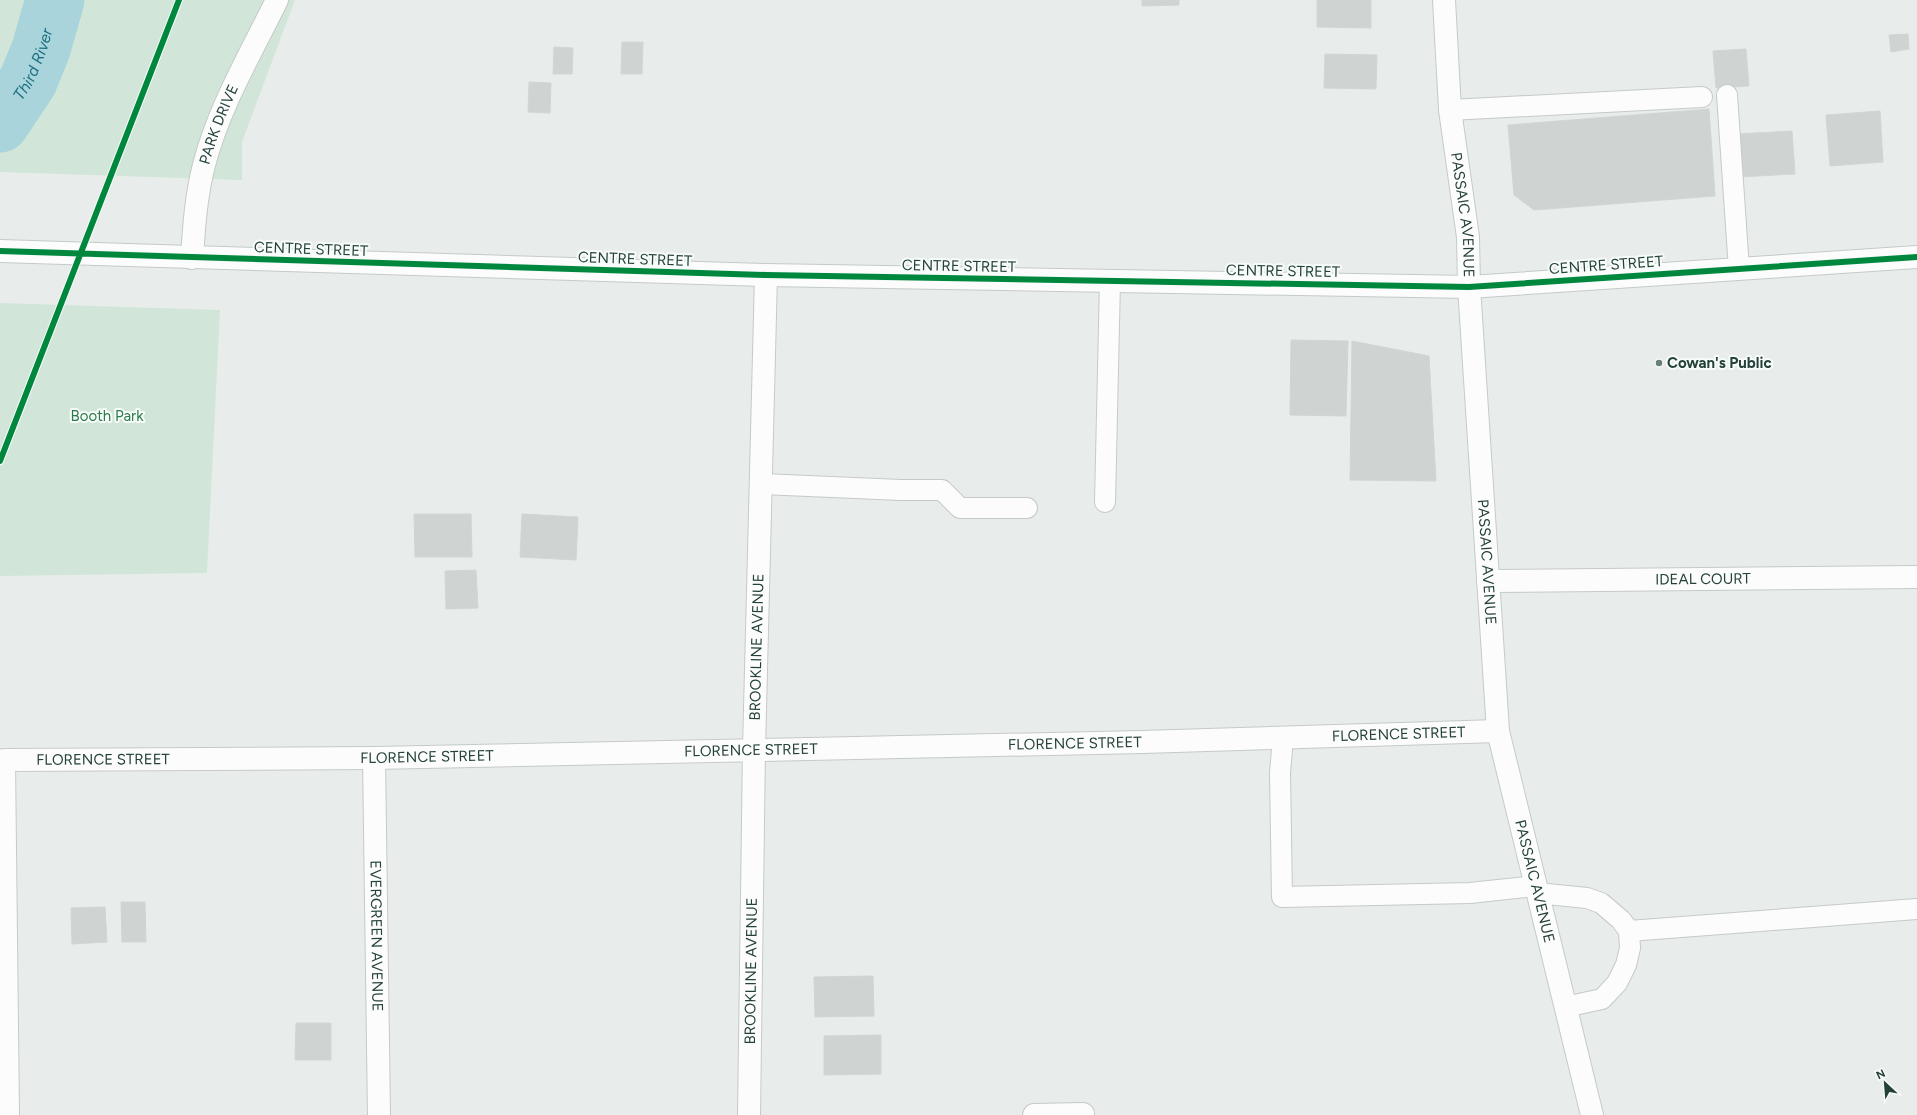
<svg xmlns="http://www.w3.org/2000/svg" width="1917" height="1115" font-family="Figtree,sans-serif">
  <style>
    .green { fill: #d1e6d8 }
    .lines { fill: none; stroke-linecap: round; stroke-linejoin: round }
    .river { stroke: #a9d4db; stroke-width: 59 }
    .building { fill: #cfd4d2; stroke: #d1d6d4 }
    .lane-casing { stroke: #c5cac8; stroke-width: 22 }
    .street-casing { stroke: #c5cac8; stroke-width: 24 }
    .secondary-casing { stroke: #c3cbc8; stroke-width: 24 }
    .lane { stroke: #fcfcfc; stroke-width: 20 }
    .street { stroke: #fcfcfc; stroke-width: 22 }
    .secondary { stroke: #fcfcfc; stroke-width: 22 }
    .cycleway-casing { stroke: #f7fbf9; stroke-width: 8 }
    .cycleway { stroke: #00873e; stroke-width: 6 }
    .poi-dot { fill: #697e78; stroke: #f7fbf9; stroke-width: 1.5 }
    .labels { text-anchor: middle; stroke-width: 4; stroke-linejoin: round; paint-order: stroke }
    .street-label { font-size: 15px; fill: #24423a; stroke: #f7fbf9 }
    .poi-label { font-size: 15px; font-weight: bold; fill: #24423a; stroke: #f7fbf9; text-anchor: start }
    .park-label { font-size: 15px; fill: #2d7a4b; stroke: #f7fbf9 }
    .water-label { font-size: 16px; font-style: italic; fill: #1c6f80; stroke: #f7fbf9 }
  </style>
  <rect width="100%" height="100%" fill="#e8edeb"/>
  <path class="green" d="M0 0H295L242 142V180L0 172Z
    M0 303 220 310 207 573 0 576Z"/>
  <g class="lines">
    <path class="river" id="s1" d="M0 123 28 81 41 49 55 0"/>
  </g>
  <path class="building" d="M1142 0H1179V5L1142 6Z
    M1317 0H1371V28L1317 27Z
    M1908 34 1909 49 1891 52 1889 35Z
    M622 42H643L642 74H621Z
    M554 47 573 48 572 74H553Z
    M1746 49 1749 86 1716 88 1713 51Z
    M1325 54 1377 55 1376 89 1324 88Z
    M529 82 551 83 550 113 528 112Z
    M1709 109 1715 196 1534 210 1514 195 1508 125Z
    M1880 111 1883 162 1830 166 1826 115Z
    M1792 131 1795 174 1739 177 1737 134Z
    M1291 340 1348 341 1346 416 1290 415Z
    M1352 341 1429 356 1436 481 1350 480Z
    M414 514H471L472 557H415Z
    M522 514 578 517 576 560 520 557Z
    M476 570 478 608 446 609 445 571Z
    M121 902H145L146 942H122Z
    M105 907 107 942 72 944 71 908Z
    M873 976 874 1016 815 1017 814 977Z
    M296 1023H331V1060H295Z
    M881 1035V1074L824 1075V1036Z"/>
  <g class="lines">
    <defs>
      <path id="lane" d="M1727 95 1739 269
        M1450 110 1702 97
        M760 484 901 490H942L960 508H1027
        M1105 502 1110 281
        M1283 738 1280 773 1282 897 1470 893 1535 886
        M1537 893 1587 898 1601 903 1621 920 1629 931 1630 948 1626 965 1617 983 1602 999 1565 1007
        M1629 931 1917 909"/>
      <g id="street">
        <path id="s2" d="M192 258C194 226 196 196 204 165 219 107 251 53 277 0"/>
        <path id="s3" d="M1488 581 1917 577"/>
        <path id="s4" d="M374 758 379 1115"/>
        <path id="s5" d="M8 1115 4 760 374 758 1143 742 1498 731"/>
        <path id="s6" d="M749 1115 754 749 766 275"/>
        <path d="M1034 1115 1083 1114"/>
      </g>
      <g id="secondary">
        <path id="s7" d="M1444 0 1450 110 1468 237 1469 287 1498 731 1592 1115"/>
        <path d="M0 251 766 275 1469 287 1917 257"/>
      </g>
    </defs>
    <use href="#lane" class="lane-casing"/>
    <use href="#street" class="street-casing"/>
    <use href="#secondary" class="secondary-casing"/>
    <use href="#lane" class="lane"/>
    <use href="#street" class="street"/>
    <use href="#secondary" class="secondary"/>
    <defs>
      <path id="cycleway" d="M0 251 766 275 1469 287 1917 257
        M0 461 179 0"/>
    </defs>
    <use href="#cycleway" class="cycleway-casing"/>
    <use href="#cycleway" class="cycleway"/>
  </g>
  <circle class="poi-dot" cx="1659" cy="363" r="4"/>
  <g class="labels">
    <g class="street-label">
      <text dy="5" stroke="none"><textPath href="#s2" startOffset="137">PARK DRIVE</textPath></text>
      <text dy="5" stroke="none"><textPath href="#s7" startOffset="216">PASSAIC AVENUE</textPath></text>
      <text transform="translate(311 249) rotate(2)" y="5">CENTRE STREET</text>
      <text transform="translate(635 259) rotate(2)" y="5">CENTRE STREET</text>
      <text transform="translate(1606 265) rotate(-4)" y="5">CENTRE STREET</text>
      <text transform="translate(959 266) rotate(1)" y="5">CENTRE STREET</text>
      <text transform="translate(1283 271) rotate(1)" y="5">CENTRE STREET</text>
      <text dy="5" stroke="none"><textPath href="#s7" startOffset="564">PASSAIC AVENUE</textPath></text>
      <text dy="5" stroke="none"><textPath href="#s3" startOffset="215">IDEAL COURT</textPath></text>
      <text dy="5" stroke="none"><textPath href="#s6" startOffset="468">BROOKLINE AVENUE</textPath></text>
      <text dy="5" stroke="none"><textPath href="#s5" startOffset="1750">FLORENCE STREET</textPath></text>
      <text dy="5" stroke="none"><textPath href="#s5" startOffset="1426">FLORENCE STREET</textPath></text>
      <text dy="5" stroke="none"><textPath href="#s5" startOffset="1102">FLORENCE STREET</textPath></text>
      <text dy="5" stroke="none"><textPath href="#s5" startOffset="778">FLORENCE STREET</textPath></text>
      <text dy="5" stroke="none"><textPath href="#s5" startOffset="454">FLORENCE STREET</textPath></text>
      <text dy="5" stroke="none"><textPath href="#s7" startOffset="888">PASSAIC AVENUE</textPath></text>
      <text dy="5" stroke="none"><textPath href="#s4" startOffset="178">EVERGREEN AVENUE</textPath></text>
      <text dy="5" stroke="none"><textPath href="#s6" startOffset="144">BROOKLINE AVENUE</textPath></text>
    </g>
    <g class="poi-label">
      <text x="1667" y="368">Cowan's Public</text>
    </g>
    <g class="park-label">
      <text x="107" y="421">Booth Park</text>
    </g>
    <g class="water-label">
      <text dy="6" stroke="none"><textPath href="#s1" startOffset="68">Third River</textPath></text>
    </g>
  </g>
  <g transform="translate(1885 1083) rotate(334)" stroke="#f7fbf9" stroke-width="3" paint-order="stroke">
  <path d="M0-3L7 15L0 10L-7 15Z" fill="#24423a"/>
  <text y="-6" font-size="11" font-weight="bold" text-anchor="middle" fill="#24423a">N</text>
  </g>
</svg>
